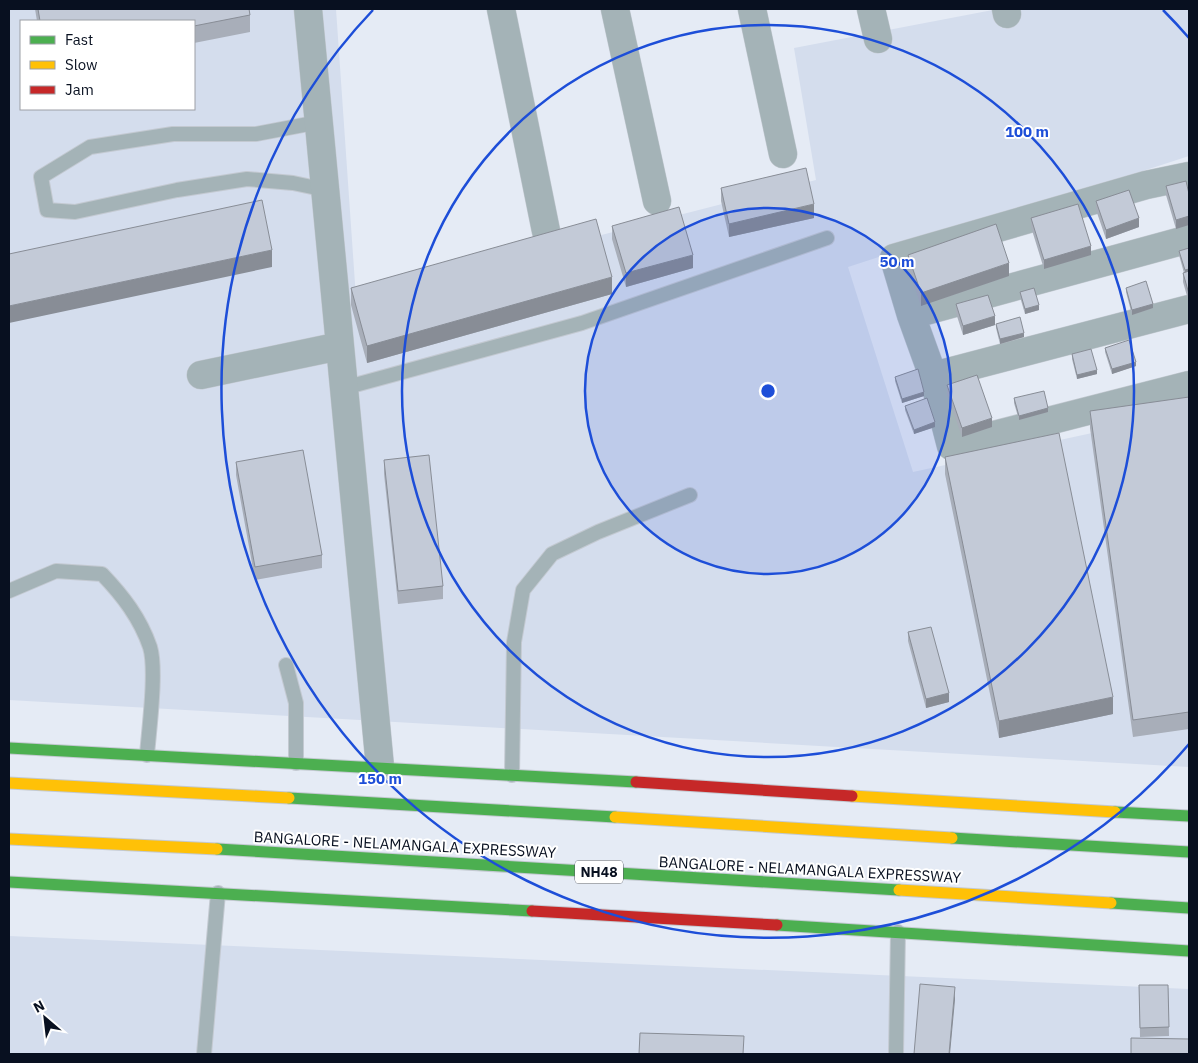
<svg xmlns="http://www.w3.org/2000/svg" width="1198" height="1063" font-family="'IBM Plex Sans',sans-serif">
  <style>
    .built { fill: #d4dded; fill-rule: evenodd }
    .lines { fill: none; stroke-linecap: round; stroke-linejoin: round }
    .lane-casing { stroke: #c3c9d1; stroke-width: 16 }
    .street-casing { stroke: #c3c9d1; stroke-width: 29 }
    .fast-casing { stroke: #c3c9d1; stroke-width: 13 }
    .slow-casing { stroke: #c3c9d1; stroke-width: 13 }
    .jam-casing { stroke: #c3c9d1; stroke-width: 13 }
    .lane { stroke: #a4b3b7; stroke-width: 14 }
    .street { stroke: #a4b3b7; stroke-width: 28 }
    .fast { stroke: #4caf50; stroke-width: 11 }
    .slow { stroke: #ffc107; stroke-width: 11 }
    .jam { stroke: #c62828; stroke-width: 11 }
    .wall { fill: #a8aeb9 }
    .shaded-wall { fill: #888d96 }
    .building { fill: #c3cad7; stroke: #888d96 }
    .ring { fill: none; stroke: #1d4ed8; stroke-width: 2.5 }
    .labels { text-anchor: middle; stroke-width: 4; stroke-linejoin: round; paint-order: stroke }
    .shield { fill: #fff; stroke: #525863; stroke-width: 1 }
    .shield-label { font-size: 14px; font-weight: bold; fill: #081020 }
    .street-label { font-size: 15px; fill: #081020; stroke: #fff }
    .centre { fill: #1d4ed8; stroke: #fff; stroke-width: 2.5 }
    .ring-label { font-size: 15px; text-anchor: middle; font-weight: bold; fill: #1d4ed8; stroke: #fff; stroke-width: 4; stroke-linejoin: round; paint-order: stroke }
  </style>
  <rect width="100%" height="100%" fill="#e5ebf5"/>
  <path class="built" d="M9 9H336L356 298 816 180 794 48 998 9H1189V156L848 267 913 472 1189 412V767L9 700ZM21 21H194V109H21Z
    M9 936 1189 989V1054H9Z"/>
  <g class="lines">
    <defs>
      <path id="lane" d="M319 122 256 134H173L90 147 41 177 47 210 75 212 177 190 247 179 293 183 326 190
        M344 388 582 323 827 238
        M9 591 56 571 102 574C123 596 140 618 150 647 157 670 149 729 147 755
        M286 665 296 703V763
        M512 775 514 642 523 590 552 554 598 532 690 495
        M204 1054 218 893
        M896 1054 898 932"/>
      <path id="street" d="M308 9 380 767
        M501 9 546 231
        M615 9 657 201
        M752 9 783 154
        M871 9 878 39
        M1006 9 1007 14
        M1189 176 1146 185 894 258 911 315 933 376 951 446 1189 385
        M911 315 1189 239
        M201 375 340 346
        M933 376 1189 309"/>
      <path id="fast" d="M9 748 636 782
        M289 798 615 817
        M1115 812 1189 816
        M952 838 1189 852
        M217 849 899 890
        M9 882 532 911
        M1111 903 1189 908
        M777 925 1189 951"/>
      <path id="slow" d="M9 783 289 798
        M852 796 1115 812
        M615 817 952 838
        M9 839 217 849
        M899 890 1111 903"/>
      <path id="jam" d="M636 782 852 796
        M532 911 777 925"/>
    </defs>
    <use href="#lane" class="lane-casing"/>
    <use href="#street" class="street-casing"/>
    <use href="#fast" class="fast-casing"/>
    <use href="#slow" class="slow-casing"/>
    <use href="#jam" class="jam-casing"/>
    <use href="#lane" class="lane"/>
    <use href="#street" class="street"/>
    <use href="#fast" class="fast"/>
    <use href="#slow" class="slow"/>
    <use href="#jam" class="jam"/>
  </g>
  <path class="wall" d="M35 9H249L250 15V32L194 43V21H37Z
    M1166 186 1189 194V225L1176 229 1166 195Z
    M721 188 814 218 729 237 721 201Z
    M1096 201 1139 227 1106 239 1096 210Z
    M1031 218 1091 255 1044 269 1031 227Z
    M612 226 693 268 626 287 612 239Z
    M1189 248V303L1183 282V273H1184L1179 255V251Z
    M908 255 1009 276 921 306 908 268Z
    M351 288 612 294 367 363 351 305Z
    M1126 288 1153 308 1132 315 1126 292Z
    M1020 292 1039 310 1025 314 1020 297Z
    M956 304 995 325 963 335 956 313Z
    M996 324 1024 337 1000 344 996 328Z
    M1105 348 1136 366 1112 374 1105 352Z
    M1072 354 1097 374 1077 379 1072 359Z
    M895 377 924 396 902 403 895 381Z
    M947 385 992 427 962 437 947 394Z
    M1189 397V729L1133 737 1090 428V411Z
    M1014 398 1048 412 1019 420 1014 403Z
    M905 406 935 427 914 434 905 410Z
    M945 457 1113 714 999 738 945 474Z
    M384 460 443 586V599L398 604 384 474Z
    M236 462 322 555V568L255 580 236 475Z
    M908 632 949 702 926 708 908 641Z
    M1139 985H1168L1169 1036 1140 1037Z"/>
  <path class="shaded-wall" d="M814 204V218L729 237V224Z
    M1189 216V225L1176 229V220Z
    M1139 218V227L1106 239V230Z
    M1091 246V255L1044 269V260Z
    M272 250V267L9 323V306Z
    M693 255V268L626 287V273Z
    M1009 263V276L921 306V293Z
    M1189 269V273L1185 275V270Z
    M612 277V294L367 363V346Z
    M1153 304V308L1132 315V310Z
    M1039 305V310L1025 314V309Z
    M995 316V325L963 335V326Z
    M1024 333V337L1000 344V339Z
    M1136 362V366L1112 374V369Z
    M1097 370V374L1077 379V375Z
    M924 392V396L902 403V399Z
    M1048 408V412L1019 420V416Z
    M992 418V427L962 437V428Z
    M935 422V427L914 434V430Z
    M949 693V702L926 708V699Z
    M1113 697V714L999 738V721Z
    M955 987V1000L950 1054H949Z"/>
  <path class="building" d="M38 9H249L250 15 194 26V21H40Z
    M806 168 814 204 729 224 721 188Z
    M1186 181 1189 194V216L1176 220 1166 186Z
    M1129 190 1139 218 1106 230 1096 201Z
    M262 200 272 250 9 306V254Z
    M1078 204 1091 246 1044 260 1031 218Z
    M679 207 693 255 626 273 612 226Z
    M596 219 612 277 367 346 351 288Z
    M996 224 1009 263 921 293 908 255Z
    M1189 248V269L1185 270 1179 251Z
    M1189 271V294L1183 273Z
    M1146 281 1153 304 1132 310 1126 288Z
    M1034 288 1039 305 1025 309 1020 292Z
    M988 295 995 316 963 326 956 304Z
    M1020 317 1024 333 1000 339 996 324Z
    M1129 340 1136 362 1112 369 1105 348Z
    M1091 349 1097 370 1077 375 1072 354Z
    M918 369 924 392 902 399 895 377Z
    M977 375 992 418 962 428 947 385Z
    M1044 391 1048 408 1019 416 1014 398Z
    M1189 397V712L1133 720 1090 411Z
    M927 398 935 422 914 430 905 406Z
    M1059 433 1113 697 999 721 945 457Z
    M303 450 322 555 255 567 236 462Z
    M429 455 443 586 398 591 384 460Z
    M931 627 949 693 926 699 908 632Z
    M920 984 955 987 949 1054H914Z
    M1139 985H1168L1169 1027 1140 1028Z
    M640 1033 744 1036 743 1054H639Z
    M1131 1038 1189 1039V1054H1131Z"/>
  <circle cx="768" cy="391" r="183" fill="#1d4ed8" fill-opacity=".12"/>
  <g class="ring">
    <circle cx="768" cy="391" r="183"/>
    <circle cx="768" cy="391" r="366"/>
    <path d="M1189 744A549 549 0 1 1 373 10M1163 10A549 549 0 0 1 1189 38"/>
  </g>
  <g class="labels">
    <rect class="shield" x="575" y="860.5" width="48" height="23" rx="4"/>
    <g class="shield-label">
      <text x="599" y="877">NH48</text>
    </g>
    <g class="street-label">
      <text transform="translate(405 845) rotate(3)" y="5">BANGALORE - NELAMANGALA EXPRESSWAY</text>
      <text transform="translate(810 870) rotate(3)" y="5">BANGALORE - NELAMANGALA EXPRESSWAY</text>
    </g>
  </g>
  <circle cx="768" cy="391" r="8" class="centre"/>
  <g class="ring-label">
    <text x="1027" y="137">100 m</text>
    <text x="897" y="267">50 m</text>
    <text x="380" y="784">150 m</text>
  </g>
  <rect width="1198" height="1063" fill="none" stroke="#081020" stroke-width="20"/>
  <rect x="20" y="20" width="175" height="90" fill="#ffffff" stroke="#9c9fa6"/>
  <rect x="30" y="36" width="25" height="8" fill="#4caf50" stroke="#9c9fa6"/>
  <text x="65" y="45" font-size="15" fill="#081020">Fast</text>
  <rect x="30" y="61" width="25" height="8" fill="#ffc107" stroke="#9c9fa6"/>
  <text x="65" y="70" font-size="15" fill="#081020">Slow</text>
  <rect x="30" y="86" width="25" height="8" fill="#c62828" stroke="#9c9fa6"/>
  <text x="65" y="95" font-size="15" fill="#081020">Jam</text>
  <g transform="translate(45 1018) rotate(332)" stroke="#ffffff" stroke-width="4" paint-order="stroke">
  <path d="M0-4L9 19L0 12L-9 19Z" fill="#081020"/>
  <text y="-8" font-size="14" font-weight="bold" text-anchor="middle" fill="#081020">N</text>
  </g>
</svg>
